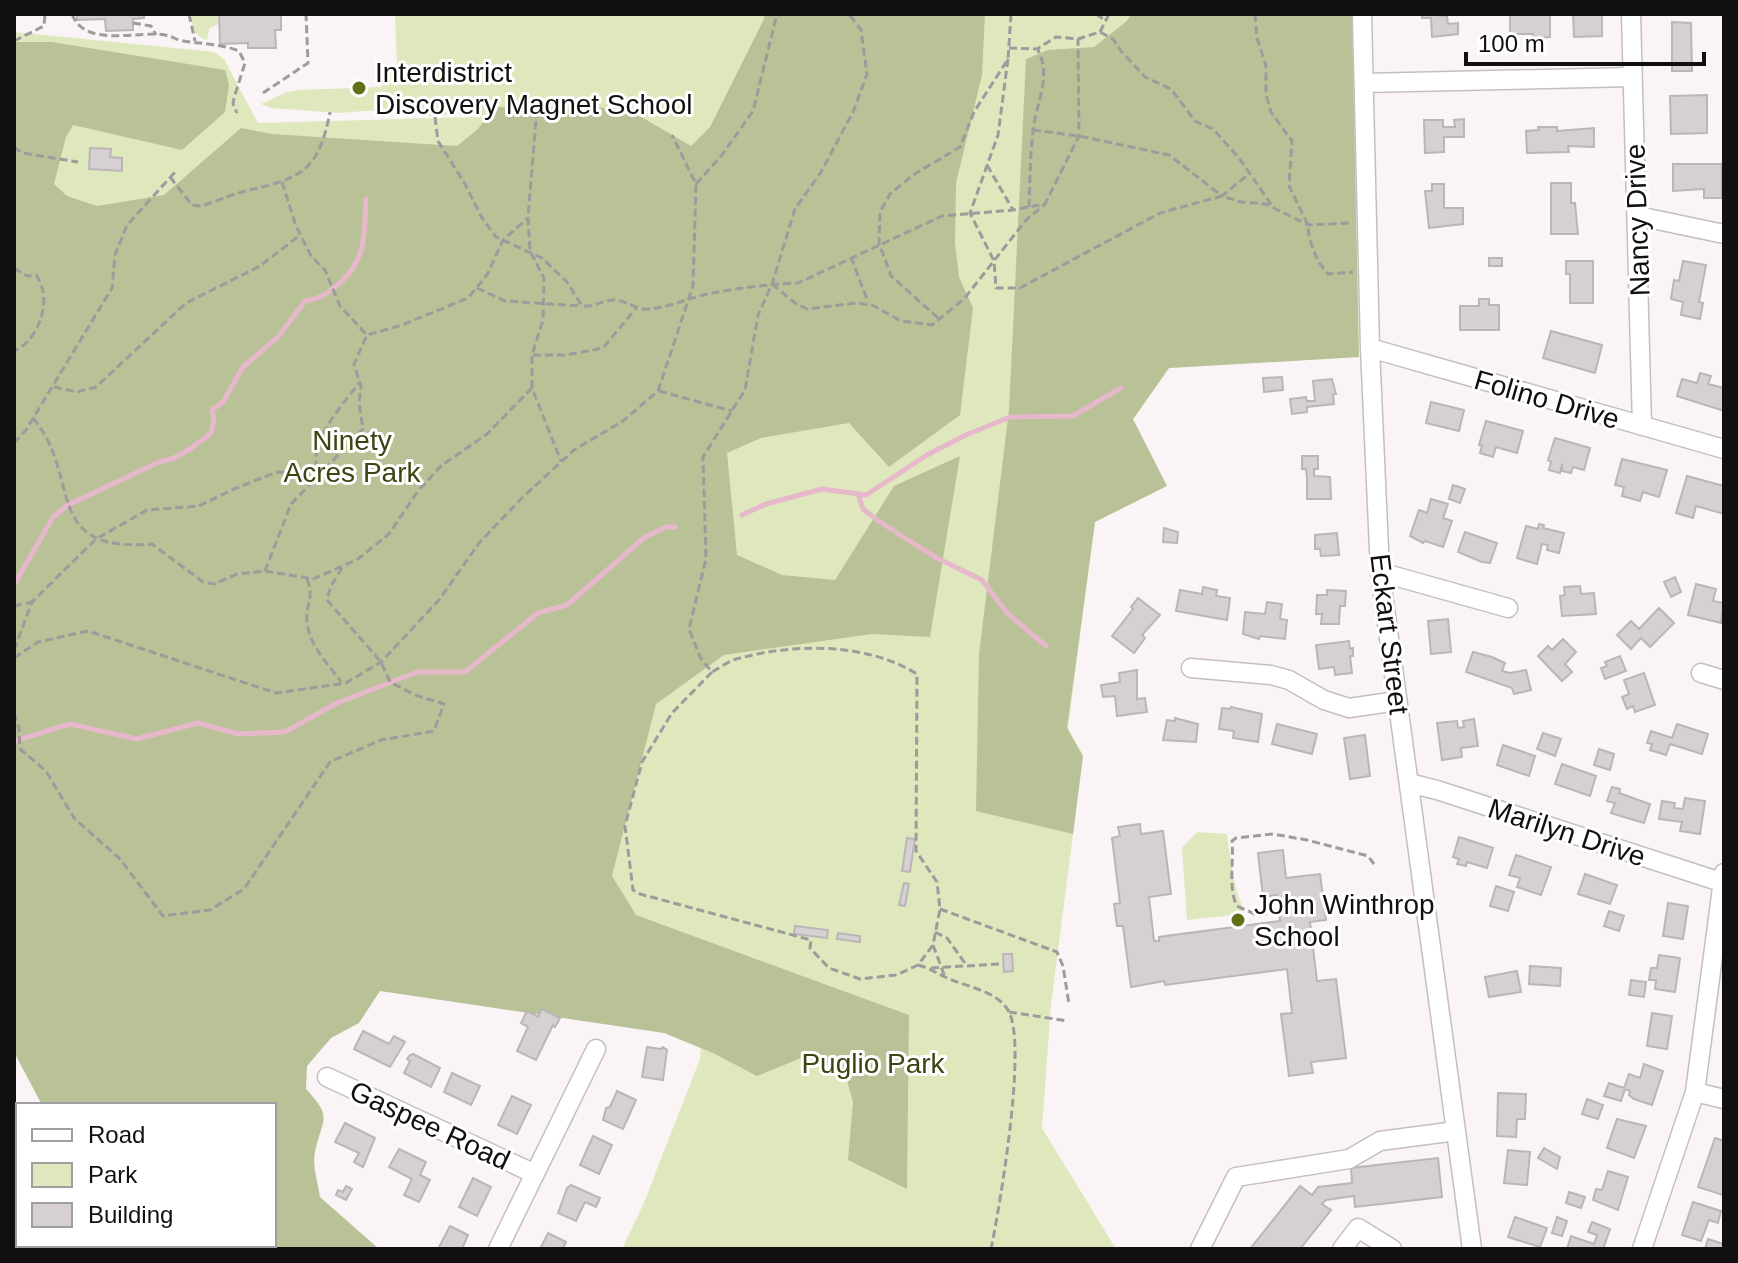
<svg xmlns="http://www.w3.org/2000/svg" width="1738" height="1263" font-family="Helvetica,sans-serif">
  <style>
    .green { fill: #dfe8bd }
    .forest { fill: #b8c296 }
    .lines { fill: none; stroke-linecap: round; stroke-linejoin: round }
    .stream { stroke: #e7b7cb; stroke-width: 5 }
    .building { fill: #d6d0d2; stroke: #bbb5b7; stroke-width: 2 }
    .minor-casing { stroke: #c5bec1; stroke-width: 21 }
    .path { stroke: #9f9a9c; stroke-width: 3; stroke-dasharray: 8 4; stroke-linecap: butt }
    .minor { stroke: #fff; stroke-width: 18 }
    .poi-dot { fill: #626e18; stroke: #fff; stroke-width: 3 }
    .labels { text-anchor: middle; stroke-width: 6; stroke-linejoin: round; paint-order: stroke }
    .poi-label { font-size: 28px; fill: #120f10; stroke: #fff; text-anchor: start }
    .street-label { font-size: 28px; fill: #120f10; stroke: #fff }
    .park-label { font-size: 28px; fill: #3c4411; stroke: #fff }
  </style>
  <rect width="100%" height="100%" fill="#faf4f6"/>
  <path class="green" d="M192 14H217L218 24 209 29 207 40C193 36 192 27 192 14Z
    M395 14H1352L1359 357 1169 368 1133 420 1095 522 1068 728 1083 756 1051 1005 1042 1128 1116 1249H622L643 1205 700 1059 703 1010 328 971 14 1044V32L214 52 224 59 258 123 475 117V110L435 117 380 110 338 113 271 108 261 104 287 92 299 90 382 87V66L397 65Z
    M1197 832 1227 834C1229 852 1232 870 1236 888 1238 897 1243 905 1243 914L1187 920 1182 848Z"/>
  <path class="forest" d="M764 14H985L982 75 956 183 955 243 959 277 973 308 960 415 889 467 849 423 761 438 727 453 737 555 782 575 835 580 894 486 960 456 930 637 872 634 724 655 656 704 612 876 636 915 909 1015 907 1189 848 1160 853 1102 845 1073 806 1056 757 1076 713 1053 664 1033 380 991 359 1023 331 1038 307 1066 306 1089C334 1119 322 1118 315 1152 312 1165 318 1183 320 1197L379 1249H14V1181L18 1175V1245H274V1105H42L14 1052V42H52L225 70 229 85 225 112 182 150 73 125 66 137 54 184 67 196 97 206 164 195 241 128 272 134 457 146 478 129 494 107 626 108 691 146 710 127 764 19Z
    M1131 14H1352L1359 357 1169 368 1133 419 1167 486 1095 522 1067 728 1083 756 1073 834 976 811 979 654 1009 410 1026 59 1048 50 1094 47 1127 21Z"/>
  <g class="lines">
    <path class="stream" d="M858 494 863 509 880 522 935 557 982 580 1007 613 1046 646
      M742 515 766 504 822 489 866 495 927 455 966 435 1010 417 1073 416 1121 388
      M14 585 53 517 68 505 159 462 174 458 190 449 211 433 214 420 212 410 223 402 243 367 278 337 305 301C319 299 326 294 338 285 367 260 364 234 366 199
      M14 741 70 724 137 739 198 723 238 734 285 732 337 703 417 672H465L538 613 567 605 645 537 666 527H675"/>
  </g>
  <path class="building" d="M77 14H144V18L133 19V30L106 31 105 19 77 20Z
    M219 14H281V30H275L276 48H248V43L220 44Z
    M1422 14 1447 16 1448 24 1458 23V34L1432 37 1431 18H1422Z
    M1510 14H1550V37L1533 38V34H1510Z
    M1573 14H1602V36L1574 37Z
    M1672 22 1691 23 1692 71H1672Z
    M1707 95V133L1671 134 1670 96Z
    M1464 119V137H1444V152L1425 153 1424 120H1443V127H1455L1454 120Z
    M1538 127H1557V131L1594 128V147L1568 146 1569 152 1527 153 1526 131 1539 130Z
    M90 148 111 149 110 157 122 158V171L89 169Z
    M1673 164H1722V198H1704V189L1673 191Z
    M1551 183H1571V203H1575L1578 234H1551Z
    M1432 184H1444V208H1463V224L1429 228 1425 191H1432Z
    M1489 258H1502V266H1489Z
    M1566 261H1593V303H1570V274H1566Z
    M1683 261 1706 265 1699 302 1703 303 1700 319 1681 315 1683 302 1671 299 1674 280 1679 281Z
    M1479 299H1489V305H1499V330H1460V306H1479Z
    M1551 331 1602 345 1595 373 1543 358Z
    M1700 373 1711 376 1708 384 1724 388V411L1677 396 1682 379 1697 383Z
    M1282 377 1283 390 1264 392 1263 378Z
    M1332 379 1336 394H1333L1334 404 1307 407V412L1292 414 1290 399 1306 397 1307 401H1315L1313 381Z
    M1431 402 1464 410 1459 431 1426 423Z
    M1486 421 1523 431 1517 453 1496 447 1493 457 1480 453 1482 446 1479 445Z
    M1555 438 1590 448 1584 470 1573 467 1571 473 1562 471V464L1560 473 1549 470 1551 462 1548 460Z
    M1302 456H1318V469H1314V476L1330 477 1331 499H1307V477L1306 469H1302Z
    M1622 459 1667 470 1659 497 1643 492 1640 501 1622 496 1624 487 1615 485Z
    M1687 476 1724 486V514L1696 506 1693 518 1676 513Z
    M1453 485 1465 489 1460 503 1449 499Z
    M1431 499 1448 504 1443 518 1452 521 1443 547 1425 541 1423 543 1410 536 1419 510 1427 513Z
    M1539 524 1544 525 1543 528 1564 533 1559 553 1547 550 1548 545 1542 544 1537 564 1517 558 1526 526 1538 529Z
    M1164 528 1178 532 1177 543 1163 542Z
    M1465 532 1497 543 1490 563 1482 562 1458 552Z
    M1337 533 1339 555 1321 556 1320 549H1315V535Z
    M1675 577 1681 592 1671 597 1664 582Z
    M1696 584 1716 589 1713 601 1724 603 1721 623 1688 615Z
    M1580 586 1581 594 1594 593 1596 614 1562 616 1560 596 1565 595 1564 587Z
    M1203 587 1217 590 1216 596 1230 598 1227 620 1176 611 1180 590 1202 594Z
    M1327 590 1346 591 1345 606H1340L1339 624H1321L1322 614H1316L1317 595H1327Z
    M1138 598 1160 615 1142 635 1145 638 1134 653 1112 636 1133 609 1131 607Z
    M1267 602 1282 604 1280 619 1287 620 1285 639 1260 636 1259 639 1243 634 1245 612 1265 614Z
    M1659 608 1674 623 1650 647 1641 638 1631 649 1617 635 1631 621 1639 629Z
    M1448 619 1451 652 1431 654 1428 621Z
    M1563 639 1576 652 1565 664 1572 672 1562 681 1538 656 1548 646 1552 650Z
    M1349 641 1350 649 1353 648V656H1350L1352 673 1335 675 1334 667 1319 669 1316 645Z
    M1473 652 1492 657 1505 663 1502 671 1510 673 1526 670 1531 690 1514 694 1512 688 1466 672Z
    M1620 656 1626 671 1605 679 1601 668 1607 666 1605 662Z
    M1137 670V699L1145 698 1147 712 1117 716 1115 696 1103 697 1101 685 1120 682 1119 673Z
    M1644 673 1655 705 1635 712 1633 706 1627 709 1622 697 1629 694 1624 680Z
    M1231 707 1262 714 1258 742 1233 738 1234 731 1219 729 1222 708 1230 709Z
    M1175 718 1198 724 1196 742 1163 740 1167 720 1175 721Z
    M1474 719 1478 746 1461 748 1462 757 1442 760 1437 723 1457 721 1458 728 1464 727 1463 721Z
    M1277 724 1317 734 1312 754 1272 744Z
    M1677 724 1708 734 1702 754 1670 744 1666 755 1650 750 1652 744 1647 743 1651 731 1672 738Z
    M1543 733 1561 739 1555 756 1537 749Z
    M1365 735 1370 776 1350 779 1344 738Z
    M1503 745 1535 756 1529 776 1497 765Z
    M1599 749 1614 754 1610 770 1594 765Z
    M1562 764 1596 776 1590 796 1555 784Z
    M1612 787 1620 789 1619 793 1650 804 1644 823 1611 813 1615 803 1607 801Z
    M1685 798 1705 801 1700 834 1680 831 1682 822 1659 819 1662 801 1675 803 1674 808 1683 809Z
    M1140 824 1141 834 1163 831 1171 894 1149 897 1154 941H1159V937L1280 921 1277 895 1263 897 1258 853 1283 850 1286 878 1320 874 1326 920 1310 922 1317 981 1336 979 1346 1058 1311 1062 1313 1073 1289 1076 1281 1014 1292 1013 1287 969 1165 985 1164 981 1131 987 1123 926H1117L1114 904 1120 903 1112 838 1120 836 1118 827Z
    M1459 837 1493 848 1487 868 1467 862 1466 866 1457 864 1459 859 1453 857Z
    M907 838 915 839 910 872 902 871Z
    M1516 855 1551 867 1541 895 1517 887 1520 878 1509 875Z
    M1585 874 1617 885 1610 904 1578 894Z
    M904 883 909 884 905 906 899 905Z
    M1496 886 1514 892 1508 911 1490 906Z
    M1668 903 1688 906 1683 939 1663 936Z
    M1609 911 1624 916 1619 931 1604 926Z
    M795 926 828 930 827 938 794 934Z
    M838 933 860 936V942L837 939Z
    M1003 954H1012L1013 971 1004 972Z
    M1659 955 1680 958 1675 992 1655 989 1656 980H1649L1651 968H1657Z
    M1530 966 1561 968 1560 986 1529 984Z
    M1517 971 1521 992 1489 997 1485 977Z
    M1631 980 1646 982 1644 997 1629 995Z
    M542 1009 560 1018 555 1027 553 1025 536 1060 517 1051 528 1027 521 1023 527 1011 538 1017Z
    M1652 1013 1672 1016 1667 1049 1647 1046Z
    M363 1031 389 1044 394 1036 405 1042 390 1067 354 1049Z
    M647 1047 661 1049 663 1047 667 1050 663 1080 642 1077Z
    M413 1054 440 1068 431 1087 404 1073 410 1061 407 1059 410 1055Z
    M1644 1064 1663 1071 1652 1105 1634 1099 1629 1095 1630 1091 1625 1089 1621 1101 1604 1096 1609 1083 1624 1088 1629 1074 1640 1078Z
    M452 1073 480 1086 471 1105 444 1092Z
    M617 1091 636 1100 623 1129 603 1120 606 1108 610 1107Z
    M1498 1093 1526 1094 1525 1119H1517L1516 1137 1497 1136Z
    M512 1096 531 1105 517 1134 498 1125Z
    M1587 1099 1603 1105 1598 1119 1582 1114Z
    M1617 1119 1646 1126 1634 1158 1607 1148Z
    M345 1123 375 1138 363 1167 354 1162 359 1153 335 1142Z
    M593 1136 612 1145 599 1174 580 1165Z
    M1715 1138 1724 1141 1723 1195 1698 1187Z
    M1544 1148 1560 1157 1557 1169 1538 1158Z
    M399 1149 426 1162 420 1175 430 1180 419 1202 404 1195 412 1179 389 1167Z
    M1508 1150 1530 1152 1527 1185 1504 1183Z
    M1438 1158 1442 1197 1355 1207 1354 1196 1326 1200 1322 1204 1331 1210 1300 1249H1250L1300 1186 1312 1195 1318 1187 1352 1183 1351 1168Z
    M1608 1171 1628 1177 1618 1210 1593 1200 1596 1189 1602 1190Z
    M473 1178 491 1187 477 1216 459 1207Z
    M571 1185 600 1198 596 1207 585 1202 576 1221 558 1213 567 1188Z
    M346 1186 352 1189 346 1200 336 1195 338 1190 343 1192Z
    M1569 1192 1585 1197 1581 1208 1566 1203Z
    M1693 1202 1721 1211 1718 1223 1709 1220 1701 1241 1682 1235Z
    M1515 1217 1547 1228 1540 1247 1508 1237Z
    M1557 1217 1567 1221 1562 1236 1552 1233Z
    M1592 1222 1610 1229 1603 1249H1567L1571 1236 1594 1244 1597 1235 1588 1232Z
    M450 1226 468 1235 462 1249H438Z
    M548 1233 566 1242 563 1249H540Z
    M1708 1239 1723 1244 1722 1249H1705Z"/>
  <g class="lines">
    <defs>
      <path id="minor" d="M1362 14 1370 348 1380 572 1472 1249
        M1631 14 1642 426
        M1364 83 1632 77
        M1638 216 1724 234
        M1370 348 1724 449
        M1380 572 1508 608
        M1191 668 1271 675 1289 680 1324 700 1349 708 1397 701
        M1701 673 1724 680
        M1409 783 1437 790 1724 883
        M327 1077 533 1173
        M1695 1092 1724 1099
        M498 1249 596 1049
        M1200 1249 1236 1177 1349 1159 1380 1141 1456 1131
        M1342 1249 1358 1228 1392 1249
        M1642 1249 1695 1092 1724 873"/>
    </defs>
    <use href="#minor" class="minor-casing"/>
    <path class="path" d="M72 14C85 49 138 30 165 35 172 36 176 40 183 41 202 44 222 44 239 51L245 63 234 98 233 104 237 113
      M189 14 195 41
      M813 14H832
      M1096 14 1105 20
      M1255 14 1257 38 1266 66V95L1271 112 1292 141 1289 186 1308 225 1309 238 1318 261 1328 274 1353 272
      M777 15 789 14
      M133 23 151 26 156 35
      M1100 32 1109 14
      M14 41 44 26 45 14
      M1009 48 1037 49 1056 37 1078 39 1100 32 1113 39 1121 51 1145 77 1171 89 1195 121 1213 129 1239 158 1273 207
      M1008 59 998 135 970 213 994 261 996 288H1020L1160 213 1222 196 1241 202 1266 204 1308 225 1351 223
      M263 93 308 63 306 14
      M435 117 438 141 465 184 482 218 496 237 542 258 567 282 582 306C596 307 601 301 612 300 624 299 636 310 647 309 663 308 674 304 689 299 716 290 769 284 798 283L942 216 1013 210 1045 204 1079 136 1078 39
      M1033 130 1079 136 1169 155 1222 196 1250 173
      M14 147 22 153 78 162
      M987 165 1013 210
      M170 177 192 205 201 206C215 202 228 196 242 192 299 178 318 175 330 112
      M282 182 296 226 311 256 325 270 340 306 366 334
      M696 184 722 155 753 111 777 14
      M1029 207C1030 182 1030 156 1033 131 1036 102 1052 78 1038 50
      M851 257 868 302
      M14 268 27 276 36 275C53 298 40 340 14 351
      M772 284 795 303 807 309 856 303 872 305 901 321 932 325 964 299 1026 220 1045 204
      M477 288 505 301 582 306
      M938 318 891 276 879 243 880 212 890 194 913 175 960 147 974 112 1008 59 1011 14
      M533 355H566L603 348 637 307
      M54 387 77 392 96 387 186 303 260 266 300 235
      M532 388V355L543 320 544 278 530 251 528 218 537 107
      M659 391 732 411
      M33 418C83 477 40 553 152 544L203 582 214 584 237 574 265 571 313 579 358 559 389 534 418 491 441 466 487 434 532 388 561 461
      M14 443 26 430 112 288 115 255 127 225 177 170
      M265 571 291 504 363 429 359 403 361 387 354 364 367 335 402 325 468 298 487 275 503 240 528 218
      M307 579C315 600 305 603 307 622 309 646 328 663 341 682
      M14 606 32 602
      M14 650 32 602 96 539 147 510 199 506 234 489 277 472 319 473C304 446 344 403 360 382
      M14 658 38 642 88 631 276 693 346 683 381 662 439 600 479 543 522 498 574 450 623 421 658 391 693 286 696 184 672 135
      M712 672 672 713 642 762 625 826 633 890 640 894 811 940 810 948 829 968 860 979 896 975 918 965 933 945 940 909 937 882 916 851 917 674C867 643 796 643 740 658 730 660 721 667 712 672L701 659 689 629 706 559 703 457 745 390 758 315 772 284 795 209 821 172 854 110 867 74 861 30 849 14
      M14 713 19 728 20 749 46 771 74 818 120 859 163 916 210 910 244 889 330 762 381 740 434 731 444 704 415 695 390 682 381 662 327 600 331 586 343 566
      M940 909 1057 952 1063 966 1069 1004
      M1279 912 1257 915 1237 906C1228 890 1234 860 1232 841L1236 838 1273 834 1307 840 1368 856 1374 864
      M935 932 947 938 967 966
      M933 945 945 977
      M918 965C929 968 935 972 945 977 965 987 998 990 1009 1012 1027 1047 1000 1205 991 1249
      M931 968 999 964
      M1009 1012 1068 1021"/>
    <use href="#minor" class="minor"/>
  </g>
  <g class="poi-dot">
    <circle cx="359" cy="88" r="8"/>
    <circle cx="1238" cy="920" r="8"/>
  </g>
  <g class="labels">
    <g class="poi-label">
      <text x="375" y="82">Interdistrict<tspan x="375" dy="32">Discovery Magnet School</tspan></text>
      <text x="1254" y="914">John Winthrop<tspan x="1254" dy="32">School</tspan></text>
    </g>
    <g class="street-label">
      <text transform="translate(1637 220) rotate(-92)" y="10">Nancy Drive</text>
      <text transform="translate(1547 399) rotate(16)" y="10">Folino Drive</text>
      <text transform="translate(1390 634) rotate(83)" y="10">Eckart Street</text>
      <text transform="translate(1567 832) rotate(18)" y="10">Marilyn Drive</text>
      <text transform="translate(430 1125) rotate(25)" y="10">Gaspee Road</text>
    </g>
    <g class="park-label">
      <text x="352" y="450">Ninety<tspan x="352" dy="32">Acres Park</tspan></text>
      <text x="873" y="1073">Puglio Park</text>
    </g>
  </g>
  <rect width="1738" height="1263" fill="none" stroke="#120f10" stroke-width="32"/>
  <rect x="16" y="1103" width="260" height="144" fill="#ffffff" stroke="#a09f9f" stroke-width="2"/>
  <rect x="32" y="1129" width="40" height="12" fill="#ffffff" stroke="#a09f9f" stroke-width="2"/>
  <text x="88" y="1143" font-size="24" fill="#120f10">Road</text>
  <rect x="32" y="1163" width="40" height="24" fill="#dfe8bd" stroke="#a09f9f" stroke-width="2"/>
  <text x="88" y="1183" font-size="24" fill="#120f10">Park</text>
  <rect x="32" y="1203" width="40" height="24" fill="#d6d0d2" stroke="#a09f9f" stroke-width="2"/>
  <text x="88" y="1223" font-size="24" fill="#120f10">Building</text>
  <path d="M1466 52v12h238v-12" fill="none" stroke="#120f10" stroke-width="4"/>
  <text x="1478" y="52" font-size="24" fill="#120f10" stroke="#ffffff" stroke-width="6" paint-order="stroke">100 m</text>
</svg>
